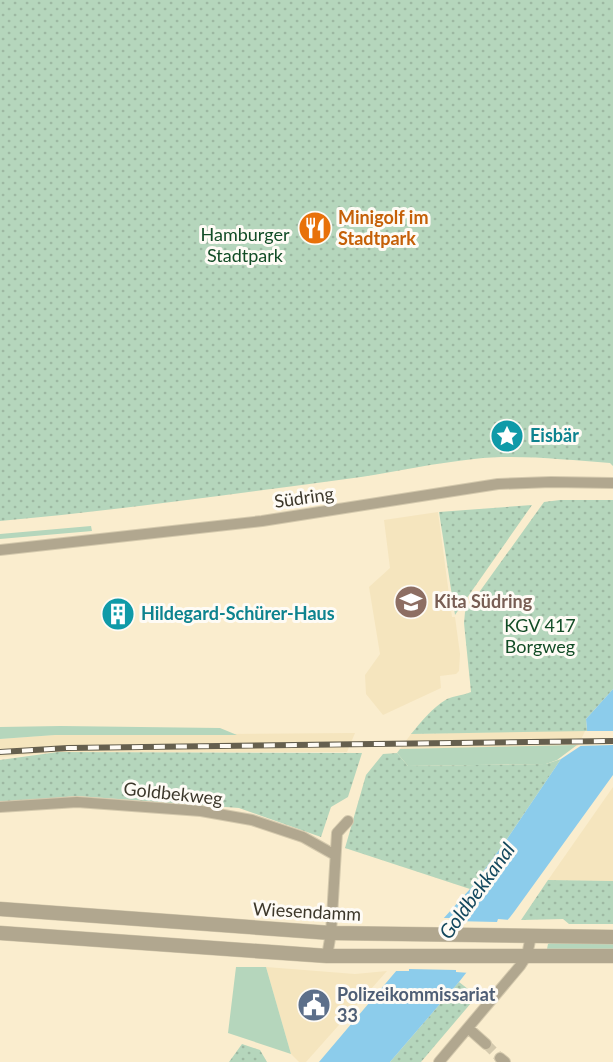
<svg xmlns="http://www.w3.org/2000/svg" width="613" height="1062" font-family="Lato,sans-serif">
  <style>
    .built { fill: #f5e5be }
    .grass { fill: #b5d6bc }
    .park { fill: url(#park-dots) }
    .water { fill: #8ccceb }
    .pier { fill: #faedce }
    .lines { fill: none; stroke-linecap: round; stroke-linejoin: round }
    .minor-tunnel { stroke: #d4c9ad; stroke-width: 10; stroke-dasharray: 10 5; stroke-linecap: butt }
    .minor-casing { stroke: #d4c9ad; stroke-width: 12 }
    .tertiary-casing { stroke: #d4c9ad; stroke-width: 15 }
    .minor { stroke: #b1a78f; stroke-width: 10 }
    .tertiary { stroke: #b1a78f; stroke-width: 14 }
    .rail-casing { stroke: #655f4e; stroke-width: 6 }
    .rail { stroke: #fefbf5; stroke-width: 4; stroke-dasharray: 11; stroke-linecap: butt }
    .labels { text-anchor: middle; stroke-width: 6; stroke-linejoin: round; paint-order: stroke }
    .food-label { font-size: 18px; font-weight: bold; fill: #c56008; stroke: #fefbf5; text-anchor: start }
    .park-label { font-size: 18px; fill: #124c26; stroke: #fefbf5 }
    .culture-label { font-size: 18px; font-weight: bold; fill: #0d838f; stroke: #fefbf5; text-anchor: start }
    .street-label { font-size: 18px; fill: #3d382b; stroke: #fefbf5 }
    .education-label { font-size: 18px; font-weight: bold; fill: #785e54; stroke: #fefbf5; text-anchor: start }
    .service-label { font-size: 18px; font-weight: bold; fill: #4e5e75; stroke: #fefbf5; text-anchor: start }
    .water-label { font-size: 20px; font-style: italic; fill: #12475d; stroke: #fefbf5 }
  </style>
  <defs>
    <pattern id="park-dots" width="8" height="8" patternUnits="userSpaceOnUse" patternTransform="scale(1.5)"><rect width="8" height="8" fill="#b5d6bc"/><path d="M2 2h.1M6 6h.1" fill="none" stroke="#9db8a2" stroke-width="1.8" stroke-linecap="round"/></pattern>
  </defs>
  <rect width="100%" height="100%" fill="#faedce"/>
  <path class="built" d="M438 512 452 617H455L460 654 459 671 456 674 440 676 441 688 383 715 366 694 365 675 380 654 369 587 390 568 384 520Z
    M582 730 585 731 578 746 400 749 411 734Z
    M355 733 347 752H58L0 757V739L55 735Z
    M613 787V881L548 880Z
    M266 967 355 974 387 971 306 1062H299L291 1054Z"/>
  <path class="grass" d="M91 526 92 531 0 539V534Z
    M61 726 220 728 237 735H55L0 739V727Z
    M577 745 557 760 546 764 408 766 397 753 400 749Z
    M550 943H613V951H549L547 949 548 944Z
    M236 967H266L291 1054 228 1033Z"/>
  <path class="park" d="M0 0H613V466L610 463C565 460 518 454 474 459 436 463 399 471 361 477 241 493 121 510 0 521Z
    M560 500H613V689L586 719 587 731 411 734C422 721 432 708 447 699 454 696 464 695 471 692L464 623 465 612 544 502Z
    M532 505 455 615 439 512Z
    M58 752 362 753 348 797 331 807 321 837 239 808 77 796 0 803V760Z
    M397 753 408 766 546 764 561 759 507 839 470 889 345 848 366 775 383 754Z
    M548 880 613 881V924H569L563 919 521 920Z
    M459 982 477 996 421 1062H390Z
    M242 1044 260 1050 267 1062H229Z"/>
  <path class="water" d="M613 689V775L514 912 459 982 390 1062H319L397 970 470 889 507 839 561 759 588 741 586 719Z"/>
  <path class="pier" d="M585 731H613V745L578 746 585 739Z
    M441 918H453V921L497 922 498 919 510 920 470 973 456 972V970L409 969V971H392Z"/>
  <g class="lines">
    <path class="minor-tunnel" d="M486 1044 500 1058"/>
    <defs>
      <path id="minor" d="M0 550 262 521 498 484 551 482 613 483
        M0 807 77 802 201 811 252 820 303 837 335 855
        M327 956 331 933 337 833 348 821
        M468 1028 486 1044
        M500 1058 505 1062
        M439 1062 520 966 527 955 531 936"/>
      <path id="tertiary" d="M0 909 331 933 613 937
        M0 933 327 956H613"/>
    </defs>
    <use href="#minor" class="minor-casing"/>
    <use href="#tertiary" class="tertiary-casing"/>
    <use href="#minor" class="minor"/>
    <use href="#tertiary" class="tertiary"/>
    <defs>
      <path id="rail" d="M0 752 68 748 613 741"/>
    </defs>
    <use href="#rail" class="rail-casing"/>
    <use href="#rail" class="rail"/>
  </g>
  <defs>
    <symbol id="restaurant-disc" viewBox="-11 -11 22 22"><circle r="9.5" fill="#e8710a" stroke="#fefbf5"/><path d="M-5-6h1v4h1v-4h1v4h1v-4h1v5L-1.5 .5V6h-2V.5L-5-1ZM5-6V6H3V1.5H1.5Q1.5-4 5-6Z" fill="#fff"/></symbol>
    <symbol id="sight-disc" viewBox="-11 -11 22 22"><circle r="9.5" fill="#0f9aa8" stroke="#fefbf5"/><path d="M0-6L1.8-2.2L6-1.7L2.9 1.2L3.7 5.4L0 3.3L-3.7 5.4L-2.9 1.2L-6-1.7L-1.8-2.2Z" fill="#fff"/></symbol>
    <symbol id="school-disc" viewBox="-11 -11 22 22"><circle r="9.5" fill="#8d6e63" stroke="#fefbf5"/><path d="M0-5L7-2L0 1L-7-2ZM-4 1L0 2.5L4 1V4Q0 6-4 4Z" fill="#fff"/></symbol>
    <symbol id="building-disc" viewBox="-11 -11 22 22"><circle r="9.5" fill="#0f9aa8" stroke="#fefbf5"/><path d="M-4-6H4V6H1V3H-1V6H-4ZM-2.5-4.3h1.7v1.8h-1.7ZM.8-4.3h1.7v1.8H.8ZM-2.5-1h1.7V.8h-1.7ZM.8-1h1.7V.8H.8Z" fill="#fff"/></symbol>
    <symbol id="civic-disc" viewBox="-11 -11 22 22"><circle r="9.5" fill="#5c6f8a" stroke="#fefbf5"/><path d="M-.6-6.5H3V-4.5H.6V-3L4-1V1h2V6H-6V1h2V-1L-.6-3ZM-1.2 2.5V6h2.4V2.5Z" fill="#fff"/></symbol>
  </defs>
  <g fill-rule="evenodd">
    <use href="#restaurant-disc" x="296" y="209" width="38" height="38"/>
    <use href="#sight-disc" x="488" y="417" width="38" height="38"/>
    <use href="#school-disc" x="392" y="583" width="38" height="38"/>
    <use href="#building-disc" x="99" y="595" width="38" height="38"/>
    <use href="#civic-disc" x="295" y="986" width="38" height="38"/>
  </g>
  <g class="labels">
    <g class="food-label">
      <text x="338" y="224">Minigolf im<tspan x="338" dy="21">Stadtpark</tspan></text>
    </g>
    <g class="park-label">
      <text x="245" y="241">Hamburger<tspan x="245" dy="21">Stadtpark</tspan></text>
      <text x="540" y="632">KGV 417<tspan x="540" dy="21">Borgweg</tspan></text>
    </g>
    <g class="culture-label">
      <text x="530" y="442">Eisbär</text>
      <text x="141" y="620">Hildegard-Schürer-Haus</text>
    </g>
    <g class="street-label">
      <text transform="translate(304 498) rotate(-8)" y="6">Südring</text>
      <text transform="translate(173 794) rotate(6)" y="6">Goldbekweg</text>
      <text transform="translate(307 912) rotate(3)" y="6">Wiesendamm</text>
    </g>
    <g class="education-label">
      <text x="434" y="608">Kita Südring</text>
    </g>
    <g class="service-label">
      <text x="337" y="1001">Polizeikommissariat<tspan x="337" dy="21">33</tspan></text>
    </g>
    <g class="water-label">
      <text transform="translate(477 891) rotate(-54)" y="7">Goldbekkanal</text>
    </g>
  </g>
</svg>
